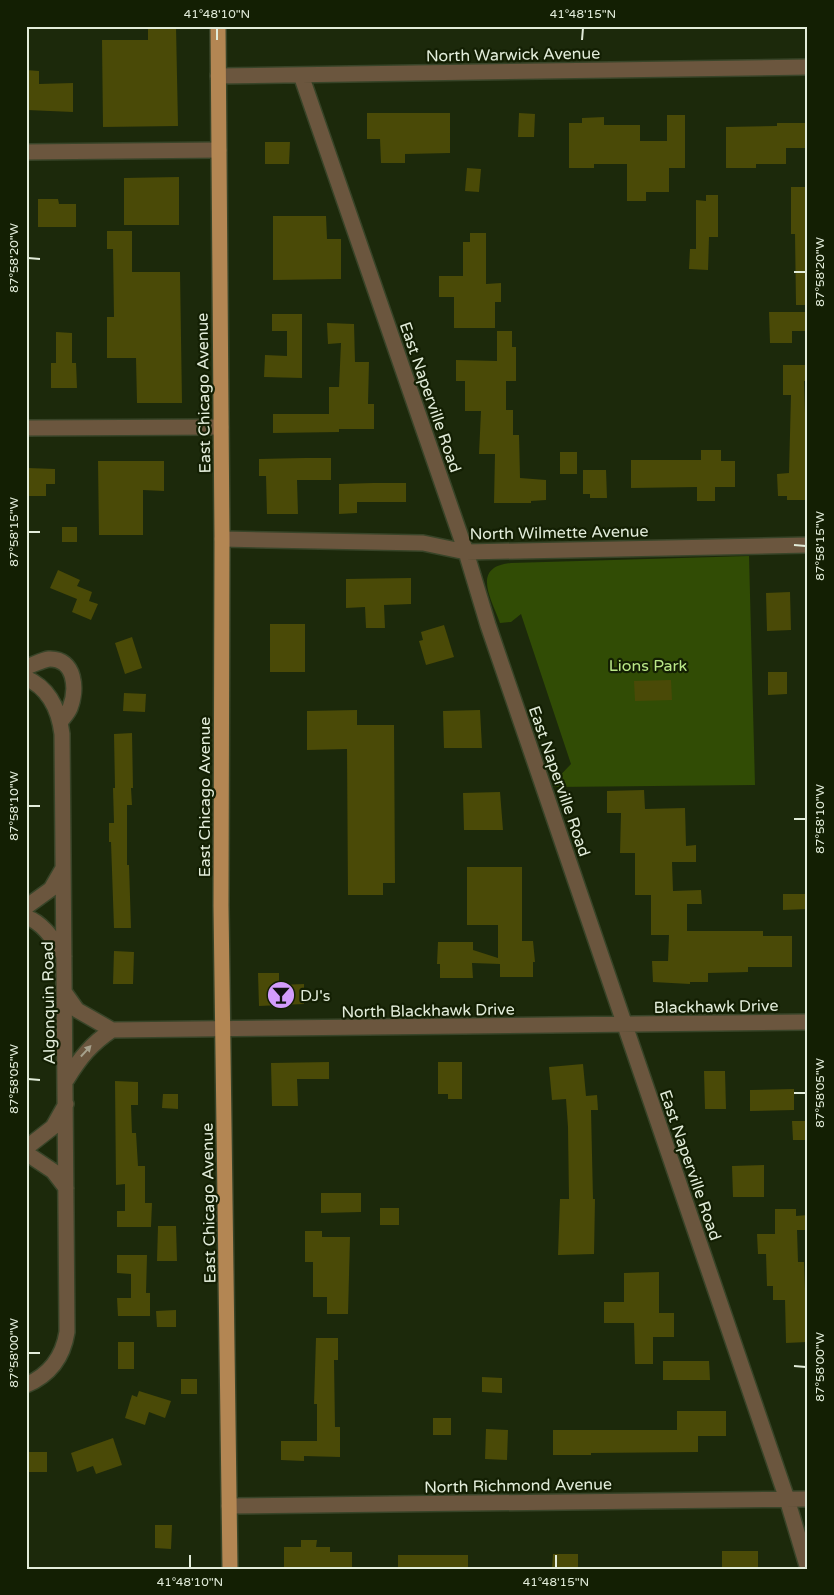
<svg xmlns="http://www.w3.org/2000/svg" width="834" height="1595" font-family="'Varela Round',sans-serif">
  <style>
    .green { fill: #314c05 }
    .building { fill: #4a4a07 }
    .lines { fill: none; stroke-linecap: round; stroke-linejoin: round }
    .minor-casing { stroke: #384428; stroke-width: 18 }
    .major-casing { stroke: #384428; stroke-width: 18 }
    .minor { stroke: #6b563e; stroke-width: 15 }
    .major { stroke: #b38653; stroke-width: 15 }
    .oneway { fill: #a6a18c }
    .ticks { fill: none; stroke: #e2ecda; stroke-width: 2 }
    .labels { text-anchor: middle; stroke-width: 4.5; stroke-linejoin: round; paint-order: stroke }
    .street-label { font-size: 16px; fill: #e2ecda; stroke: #131f03 }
    .park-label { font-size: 16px; fill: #bbe888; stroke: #131f03 }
    .poi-label { font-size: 16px; fill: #e2ecda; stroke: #131f03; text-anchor: start }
    .neatline { fill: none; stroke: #e2ecda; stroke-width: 2 }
    .ticks-label { font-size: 12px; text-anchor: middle; fill: #e2ecda }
  </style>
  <rect width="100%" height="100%" fill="#1c290b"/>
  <path class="green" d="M749 556 755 785 554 787 552 784 571 764 521 614 511 622 500 623C491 598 471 567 511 563Z"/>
  <path class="building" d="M148 26H176L178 126 103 127 102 40H148Z
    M26 70 39 71V84L73 83V112L27 110Z
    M367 113H450V153L405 154V163H381L380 139H367Z
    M519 113 535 114 534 137H518Z
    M667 115H685V168H669V192H646V201H627V164H594V168H569V123H582V118L604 117V125H640V141H667Z
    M777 123H808V148H786V164H756V168H726V127L777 126Z
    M265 142H290L289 164H265Z
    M467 168 481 169 479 192 465 191Z
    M179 177V225H124V178Z
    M791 187H808V305H796L795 234H791Z
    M706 195H718V237H709L708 270 689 269 690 249H696V200L706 201Z
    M38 199H58L59 204H76V227H38Z
    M273 216H326L327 239H341V279L273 280Z
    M107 231H132V272H180L182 403H137L136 358H107V317H114L113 249H107Z
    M470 233H486V284L501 283V302H495V328H454V297H439V276H463V242H470Z
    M769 312H808V331H792V343H770Z
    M272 314H302V378L264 377 265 355 287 356V331H272Z
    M327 323 354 324 355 362H369L368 404H374V429H339V432L273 433V414H329V387H339L341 343 328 344Z
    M497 331H512V347H516V381H506V410H513V435H519L520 478 546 480V500L531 501V503H494L495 454H479L481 411H465V381H456V360L497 361Z
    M56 332 72 333V363H76L77 388H51V363H56Z
    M783 365H808V381H804L805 413H808V500H787V496H778L777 474 789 473 791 395H783Z
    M701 450H721V461H735V487H715V501H697V487L631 488V460H701Z
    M560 452H577V474H560Z
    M305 458H331V480H297L298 514H267L266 476H259V459Z
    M98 461H164V491L143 490V535H99Z
    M28 468 55 469V484H46V496H28Z
    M583 470H606L607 498H590V494H583Z
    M373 483H406V502H357V513L339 514V484Z
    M62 527H77V542H62Z
    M58 570 80 580 77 586 92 592 89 601 98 604 91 620 72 612 77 599 50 588Z
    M411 578V604L384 605 385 628H366L365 607 346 608V579Z
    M790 592 791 630 767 631 766 593Z
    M270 624H305V672H270Z
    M444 625 454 657 426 665 419 641 423 640 421 632Z
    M132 637 142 668 125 674 115 643Z
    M768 672H787V694L768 695Z
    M671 680 672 700 635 701 634 681Z
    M124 693 146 694 145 712 123 711Z
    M357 710V725H394L395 883H383V895H348L347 749 307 750V711Z
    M480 710 482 748H444L443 711Z
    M132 733 133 788H131L132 805H127V865H129L131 928H114L111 842H109V823H114L113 788H115L114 734Z
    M644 790 645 809 685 808 686 846 696 845V862H672L673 891 701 890 702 904H687V931H763V936H792V967H748V972L708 973V982H690V984L653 982 652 961H668L669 935H651V895H635V853H620L621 813H607V791Z
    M500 792 503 830H464L463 793Z
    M467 867H522V941H533L535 962H533V977H500V964L472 963 473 978H440V964H437L438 942H473V950L498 958V925H467Z
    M783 894H808V909L783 910Z
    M114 951 134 952 133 984H113Z
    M258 973H279V985L304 984V1004L259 1006Z
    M329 1062V1079H297L298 1106H272L271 1063Z
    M438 1062H462V1099H448V1094H438Z
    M583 1064 586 1096 597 1095 598 1110H591L593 1199H595L594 1254 558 1255 560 1199H569L568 1127 566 1099 552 1100 549 1067Z
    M704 1071H725L726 1109H705Z
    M115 1081 138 1082V1105H131L132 1133H136L138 1166H145V1203H152L151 1227H117V1211H125V1184L116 1185Z
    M794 1089V1110L750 1111V1090Z
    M163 1094H178V1109L162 1108Z
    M792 1121H808V1140H793Z
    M764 1165V1197H733L732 1166Z
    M321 1193H361V1212L321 1213Z
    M380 1208H399V1225H380Z
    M775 1209H796V1216L808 1215V1230H797L798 1262H804L807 1342 786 1343 785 1300H773V1286H767L766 1254H758L757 1234H775Z
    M158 1226H176L177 1261H157Z
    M305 1231H322V1237H350L348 1314H327V1297H313V1262H305Z
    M117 1255H147L146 1293H150V1316H118L117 1298H131V1274L117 1273Z
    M659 1272V1313H674V1337H653V1364H635L634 1323H604V1302H624V1273Z
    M176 1310V1327H157L156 1311Z
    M316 1338H338V1360H334L335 1427H340V1457L304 1456V1461L281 1460V1441H317V1404H314Z
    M118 1342H134V1369H118Z
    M663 1361H709L710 1380H663Z
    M482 1377 502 1378V1393L482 1392Z
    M181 1379H197V1394H181Z
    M139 1391 171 1401 165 1418 149 1412 145 1425 125 1418 132 1395 137 1397Z
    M677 1411H726V1436H698V1452L591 1453V1455H553V1430H677Z
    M433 1418H451V1435H433Z
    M486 1429 508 1430 507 1460 485 1459Z
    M113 1438 122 1465 96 1474 93 1466 77 1472 71 1453Z
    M26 1452H47V1472H26Z
    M155 1525H172L171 1549 155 1548Z
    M301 1540H317L316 1547H330V1552H352V1569H284V1547H301Z
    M722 1551H758V1569H722Z
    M553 1554H578V1569H552Z
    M398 1555H468V1569H398Z"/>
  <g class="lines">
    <defs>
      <path id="minor" d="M301 75 466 552 488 625 787 1499 808 1569
        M218 76 808 67
        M26 152 219 150
        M26 428 221 427
        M222 539 423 543 466 552 808 545
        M26 667C33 665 42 660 49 659 76 658 77 690 70 708 68 713 64 717 61 721
        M26 678C49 688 59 710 62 734L67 1332C63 1357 50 1375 26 1385
        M26 907 51 889 62 870
        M26 917C44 923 54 941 64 956
        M65 993 77 1010 112 1030 808 1022
        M67 1079C80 1058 91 1044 112 1030
        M26 1148 53 1127 66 1104
        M26 1153 53 1171 66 1188
        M229 1506 808 1499"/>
      <path id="major" d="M218 26 222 539 221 906 230 1569"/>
    </defs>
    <use href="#minor" class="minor-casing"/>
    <use href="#major" class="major-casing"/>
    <use href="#minor" class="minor"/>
    <use href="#major" class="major"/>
  </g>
  <defs><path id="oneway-solid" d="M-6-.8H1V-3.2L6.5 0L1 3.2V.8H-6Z" transform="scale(1.25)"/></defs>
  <use class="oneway" href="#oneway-solid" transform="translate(86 1051) rotate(-47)"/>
  <path class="ticks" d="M217 40V28M582 40 583 28M28 258 40 259M794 272H806M28 532H40M794 545 806 546M28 806H40M794 819H806M28 1079 40 1080M794 1093H806M28 1353H40M794 1366 806 1367M190 1568V1555M556 1568V1555"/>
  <defs>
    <symbol id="bar-disc" viewBox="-11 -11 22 22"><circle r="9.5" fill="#d39cfc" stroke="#131f03"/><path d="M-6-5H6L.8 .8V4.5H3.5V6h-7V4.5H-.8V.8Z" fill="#111"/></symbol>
  </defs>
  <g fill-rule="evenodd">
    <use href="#bar-disc" x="265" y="979" width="32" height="32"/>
  </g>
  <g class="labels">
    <g class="street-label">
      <text transform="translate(513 54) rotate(-1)" y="6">North Warwick Avenue</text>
      <text transform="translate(203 393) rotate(-91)" y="6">East Chicago Avenue</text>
      <text transform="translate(431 397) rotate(71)" y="6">East Naperville Road</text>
      <text transform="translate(559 532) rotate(-1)" y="6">North Wilmette Avenue</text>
      <text transform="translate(560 781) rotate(71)" y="6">East Naperville Road</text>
      <text transform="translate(204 797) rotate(-90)" y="6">East Chicago Avenue</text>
      <text transform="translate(48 1003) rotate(-91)" y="6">Algonquin Road</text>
      <text transform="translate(716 1006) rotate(-1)" y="6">Blackhawk Drive</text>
      <text transform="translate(428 1010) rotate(-1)" y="6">North Blackhawk Drive</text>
      <text transform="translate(691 1165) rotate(71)" y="6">East Naperville Road</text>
      <text transform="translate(208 1203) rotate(-91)" y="6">East Chicago Avenue</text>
      <text transform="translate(518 1485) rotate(-1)" y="6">North Richmond Avenue</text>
    </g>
    <g class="park-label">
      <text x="648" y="671">Lions Park</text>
    </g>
    <g class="poi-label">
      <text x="300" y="1001">DJ's</text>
    </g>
  </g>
  <rect width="834" height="1595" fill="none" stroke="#131f03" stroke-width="55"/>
  <rect x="28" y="28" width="778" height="1540" class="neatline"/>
  <g class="ticks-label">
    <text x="217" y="18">41°48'10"N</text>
    <text x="583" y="18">41°48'15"N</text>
    <text transform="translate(14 258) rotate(-90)" y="4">87°58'20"W</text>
    <text transform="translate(820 272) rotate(-90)" y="4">87°58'20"W</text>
    <text transform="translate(14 532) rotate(-90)" y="4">87°58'15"W</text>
    <text transform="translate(820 546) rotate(-90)" y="4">87°58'15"W</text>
    <text transform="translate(14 806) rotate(-90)" y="4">87°58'10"W</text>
    <text transform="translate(820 819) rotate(-90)" y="4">87°58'10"W</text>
    <text transform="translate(14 1079) rotate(-90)" y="4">87°58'05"W</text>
    <text transform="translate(820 1093) rotate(-90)" y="4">87°58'05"W</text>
    <text transform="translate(14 1353) rotate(-90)" y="4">87°58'00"W</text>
    <text transform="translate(820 1367) rotate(-90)" y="4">87°58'00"W</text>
    <text x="190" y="1586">41°48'10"N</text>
    <text x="556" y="1586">41°48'15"N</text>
  </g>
</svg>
